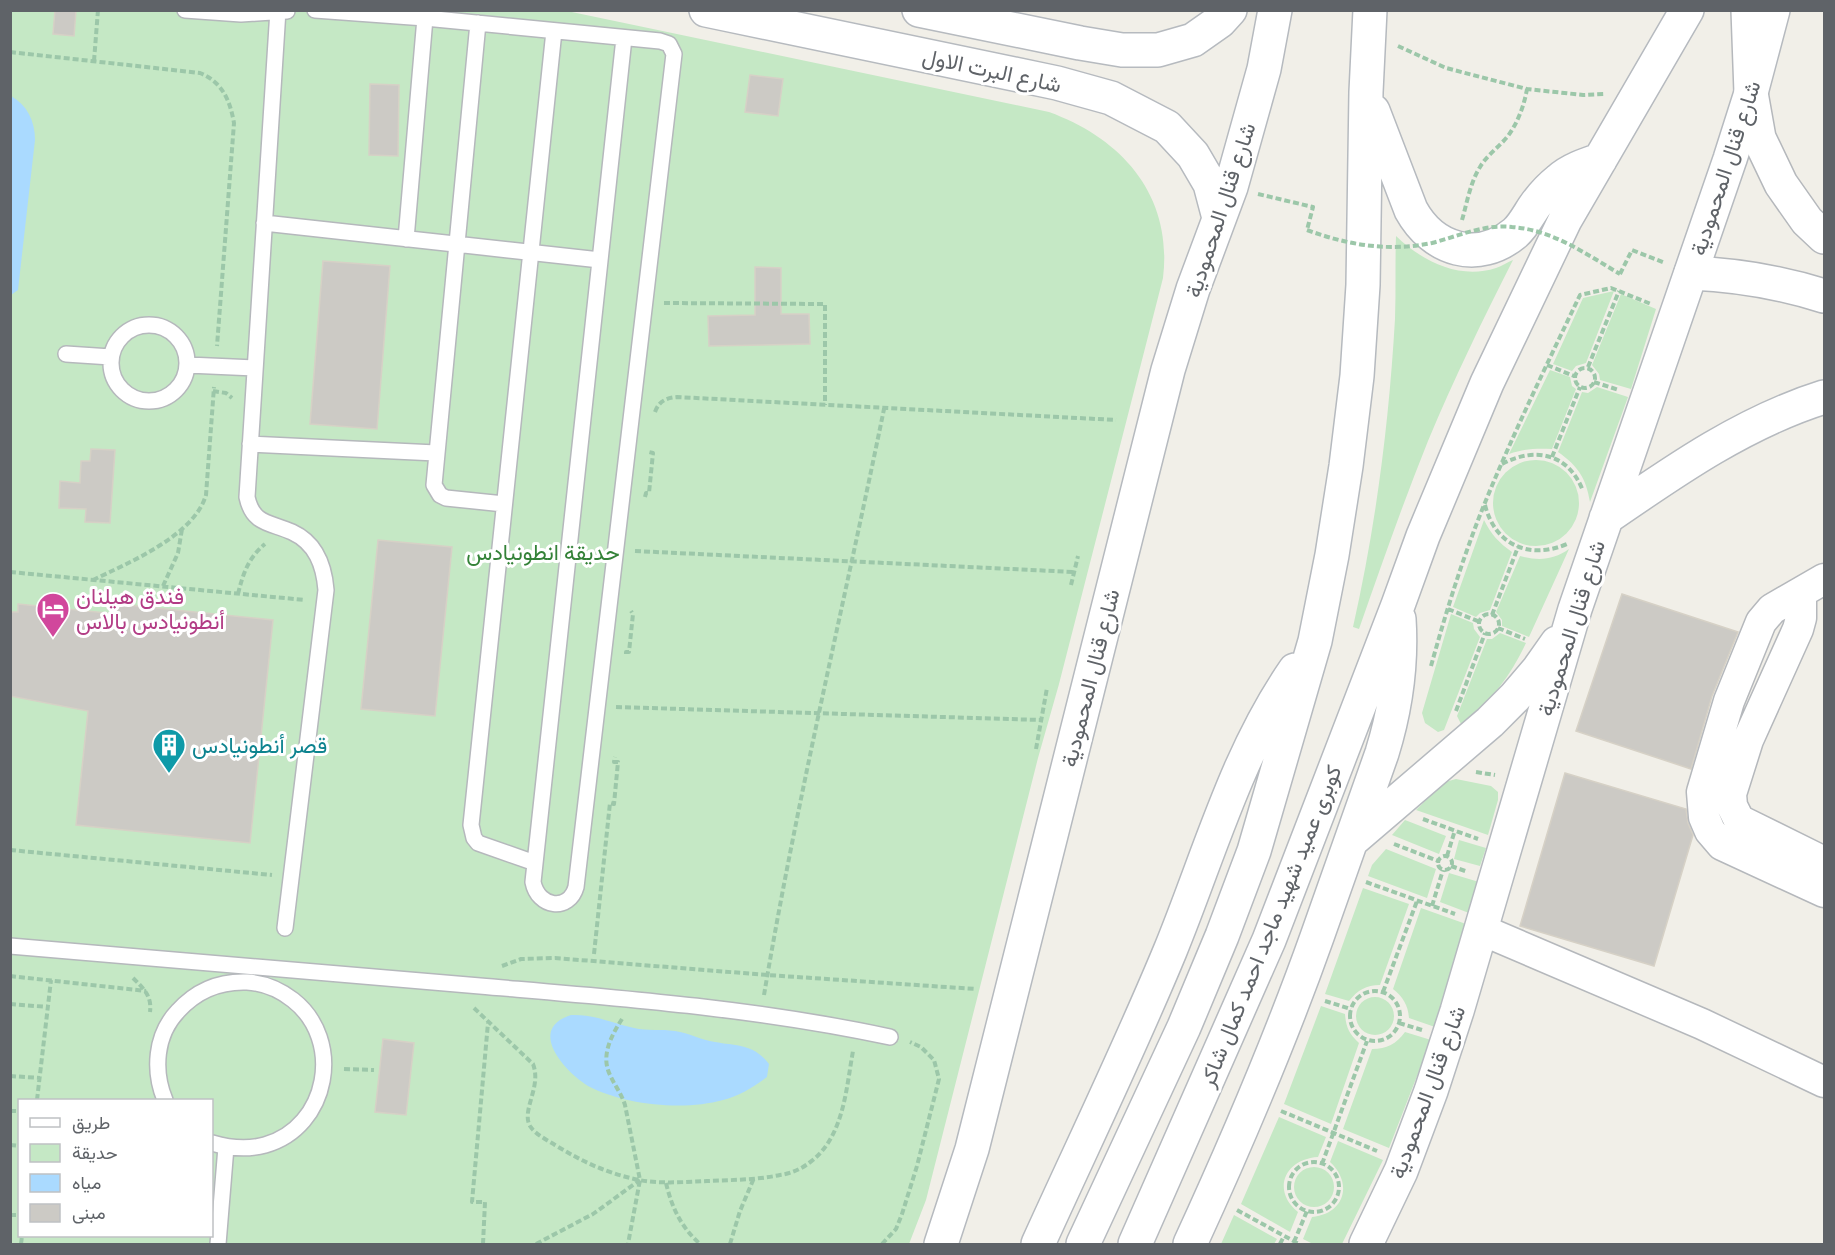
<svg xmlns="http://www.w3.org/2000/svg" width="1835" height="1255" font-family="Karla,Vazirmatn,sans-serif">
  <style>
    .green { fill: #c5e8c5; fill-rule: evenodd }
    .water { fill: #aadaff }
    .building { fill: #cccac5; stroke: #d6d1c6; stroke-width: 1.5 }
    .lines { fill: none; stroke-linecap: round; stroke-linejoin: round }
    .service-casing { stroke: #b5b8bc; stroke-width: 18 }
    .minor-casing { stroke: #b5b8bc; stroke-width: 33 }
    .tertiary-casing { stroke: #b5b8bc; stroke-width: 36 }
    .secondary-casing { stroke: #b6babf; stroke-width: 36 }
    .path { stroke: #9cc7a9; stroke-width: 4; stroke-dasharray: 6 3; stroke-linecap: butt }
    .service { stroke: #fff; stroke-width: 15 }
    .minor { stroke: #fff; stroke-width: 30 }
    .tertiary { stroke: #fff; stroke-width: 33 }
    .secondary { stroke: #fff; stroke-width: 33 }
    .path-bridge { stroke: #9cc7a9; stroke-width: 4; stroke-dasharray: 6 3; stroke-linecap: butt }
    .labels { text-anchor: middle; stroke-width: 6; stroke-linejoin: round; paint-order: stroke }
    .street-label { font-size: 22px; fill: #5f6368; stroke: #fff }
    .park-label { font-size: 22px; fill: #348238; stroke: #fff }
    .hotel-label { font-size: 22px; fill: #b23c85; stroke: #fff; text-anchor: start }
    .culture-label { font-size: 22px; fill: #0d838f; stroke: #fff; text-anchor: start }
  </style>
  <rect width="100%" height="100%" fill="#f1efe8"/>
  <path class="green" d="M10 11H567L1049 112C1123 139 1173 196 1163 278L1059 684 1038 758 926 1200 909 1244H11ZM20 1100H212V1236H20Z
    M1396 236C1422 261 1459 280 1496 268 1502 266 1508 262 1513 260 1483 319 1454 379 1428 441 1403 503 1381 566 1359 629L1353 627C1376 525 1389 423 1395 319 1396 291 1395 264 1396 236Z
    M1614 291 1586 363 1576 366 1572 371 1553 364 1583 298Z
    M1621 294 1656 309 1631 389 1600 380 1599 374 1592 365Z
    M1550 370 1570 377 1572 386 1576 389 1552 449C1536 448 1524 449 1509 454Z
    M1597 387 1628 397 1590 502C1586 478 1578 466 1558 452L1582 392 1588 393Z
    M1493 503a43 43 0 1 1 86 0a43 43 0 1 1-86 0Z
    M1484 520C1491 534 1499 543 1512 552L1490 610 1480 613 1476 617 1453 607Z
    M1569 549 1529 637 1502 626V620L1496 612 1520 556C1539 561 1553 560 1569 549Z
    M1451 614 1473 623 1474 629 1480 637 1444 730 1438 732 1425 723 1422 713Z
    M1500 633 1526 643C1509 679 1492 698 1464 725L1461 724 1457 716 1487 639H1492Z
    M1456 779 1491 786 1498 792V800L1488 835 1416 810 1441 785 1445 782Z
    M1405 820 1446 836 1439 854 1392 835Z
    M1459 840 1486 848 1480 866 1454 859Z
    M1386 849 1436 869 1427 898 1368 876 1372 865Z
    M1449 873 1479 882 1469 913 1440 902Z
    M1363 888 1409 904 1380 985C1366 985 1358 990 1349 1001L1325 994Z
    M1421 908 1466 924 1435 1027 1409 1018C1408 1005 1403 997 1393 989Z
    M1356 1016a19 19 0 1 1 38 0a19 19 0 1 1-38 0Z
    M1321 1006 1345 1014C1346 1027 1349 1034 1359 1043L1331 1124 1284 1104Z
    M1405 1032 1431 1040 1389 1148 1343 1129 1372 1049C1387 1049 1396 1044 1405 1032Z
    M1279 1117 1326 1137 1318 1157C1285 1159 1271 1190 1298 1212L1290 1232 1241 1204Z
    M1338 1141 1383 1160 1342 1244H1313L1303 1239 1312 1217C1345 1214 1353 1183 1330 1162Z
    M1294 1187a20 20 0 1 1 40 0a20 20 0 1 1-40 0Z
    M1234 1215 1277 1239 1274 1244H1221Z"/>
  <path class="water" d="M11 96C27 105 35 121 35 140L18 290 11 295Z
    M571 1015C593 1014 612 1023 634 1028 647 1031 661 1029 675 1031 689 1033 701 1040 715 1042 737 1046 754 1044 769 1064L767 1077C754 1087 739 1096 723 1100 684 1111 624 1105 588 1086 565 1072 526 1029 571 1015Z"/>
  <path class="building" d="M55 10H76L74 36 53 34Z
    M750 75 783 79 778 116 745 112Z
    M370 84 399 85 398 156 369 155Z
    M323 261 390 266 377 429 310 424Z
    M755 267 781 268V314H809L810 344 709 346 708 316 755 315Z
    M91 449 115 450 110 523 85 522 86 509 59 508 60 481 80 483 81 461H90Z
    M378 540 452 547 435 716 361 709Z
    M1622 594 1738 632 1712 696 1691 769 1576 731Z
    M18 604 116 614 117 604 273 620 250 843 76 825 88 711 10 696V612H18Z
    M1565 773 1686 809 1688 823 1693 835 1654 966 1520 926Z
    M383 1039 414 1043 406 1115 375 1112Z"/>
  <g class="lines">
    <defs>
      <path id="service" d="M185 10 241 14 287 11
        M278 10 247 497C253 525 270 522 292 532 316 543 324 565 326 590L285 928
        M315 10 425 18 660 41 669 44 674 54 576 887C569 912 538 908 533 882L624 38
        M478 23 434 485 440 495 446 498 504 504
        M264 223 600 260
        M406 239 425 18
        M111 363a38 38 0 1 1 76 0a38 38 0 1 1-76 0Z
        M66 354 111 357
        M188 365 255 368
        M250 444 436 453
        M535 863 478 843 474 838 471 825 554 31
        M10 946C167 960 324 973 480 986 618 998 755 1008 890 1037
        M165 1100C153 1071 155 1035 178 1011 196 991 219 981 247 982 264 983 279 989 293 1000 344 1040 329 1127 265 1145 247 1150 229 1148 212 1143
        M218 1244 226 1147"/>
      <path id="minor" d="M1824 579 1772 609 1761 622 1729 701 1702 792 1704 817 1710 831 1722 845 1824 892
        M1801 594V618L1798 629 1748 740 1731 794 1732 806 1739 820 1824 862
        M1482 930 1702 1024 1824 1082"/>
      <path id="tertiary" d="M1748 10 1751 93 1759 138 1781 184 1807 221 1824 237
        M1691 273C1737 275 1780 282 1824 296"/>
      <path id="secondary" d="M706 10 1057 83 1111 98 1167 127 1193 155 1210 184 1219 218
        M919 10 1080 43 1122 50H1158L1193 40 1220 21 1230 10
        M1373 111 1411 210C1433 250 1478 264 1515 233 1523 226 1528 216 1534 207 1541 197 1549 188 1559 180 1570 170 1585 165 1600 160
        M1606 518C1674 471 1744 422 1824 397
        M1351 841 1490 722 1515 697 1538 670 1557 643
        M941 1244 972 1149 1168 370 1193 289 1231 187 1264 69 1275 10
        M1038 1244C1082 1147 1129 1050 1170 951 1209 856 1236 755 1295 670
        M1083 1244 1184 1027 1222 936 1254 851 1315 641 1332 555 1346 466 1357 376 1363 285 1366 92 1370 10
        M1135 1244 1269 940 1398 605 1423 536 1487 383 1565 220 1687 10
        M1190 1244C1236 1144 1280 1041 1317 937 1339 876 1360 814 1382 753 1396 708 1402 665 1399 619
        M1366 1244 1401 1171 1431 1091 1457 1011 1575 609 1730 159 1751 93 1773 10"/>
    </defs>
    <use href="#service" class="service-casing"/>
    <use href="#minor" class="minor-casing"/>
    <use href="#tertiary" class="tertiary-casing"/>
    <use href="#secondary" class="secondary-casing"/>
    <path class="path" d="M1398 46 1446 68 1527 89 1583 95 1604 94
      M10 52 200 73C222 82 230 100 234 123L217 346
      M94 61 98 10
      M1258 194 1313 207 1307 230
      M1462 220C1467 203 1470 183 1480 167 1487 155 1499 147 1508 136 1518 122 1524 106 1527 89
      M1620 274 1632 250 1665 263
      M664 303 825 304V405
      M1547 365 1574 376
      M1588 367 1619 291
      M1575 378a10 10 0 1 1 20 0a10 10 0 1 1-20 0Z
      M1594 382 1619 390
      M213 391 226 393 232 398
      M655 412C659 401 666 398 677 397L1116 420
      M1552 457 1580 387
      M1502 464C1536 446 1569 454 1583 491
      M645 497 646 493H649L653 453 649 452
      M1485 505C1495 545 1529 560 1567 544
      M635 551 1074 572
      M10 572 305 600
      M93 580C128 563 194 536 206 495L214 387
      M1071 585 1078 556
      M163 586 178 553 182 529
      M238 594C243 573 249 557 265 544
      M1448 609 1480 622
      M1479 624a10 10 0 1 1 20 0a10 10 0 1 1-20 0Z
      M1492 615 1518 547
      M1498 628 1525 639
      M626 654V652H629L633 614 631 611
      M1431 666C1446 612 1463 557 1484 505 1513 434 1547 364 1580 295L1611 288 1651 304
      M616 707 1041 720
      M1456 711 1485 633
      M1036 749 1047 688
      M1476 772 1495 775
      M1423 819 1478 839
      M1394 844 1438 861
      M10 850 272 875
      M1438 863a7 7 0 1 1 14 0a7 7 0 1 1-14 0Z
      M1447 856 1455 830
      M1451 866 1468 872
      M1366 882 1455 914
      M1432 906 1443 870
      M594 954 610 803 614 804 618 762H614L615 757
      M502 966 521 959 555 958 767 975 976 989
      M10 976 146 991
      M133 978C144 989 152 996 150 1012
      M1350 1016a25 25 0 1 1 50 0a25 25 0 1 1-50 0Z
      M1383 992 1417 901
      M764 995C797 799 844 604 884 409
      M1325 1001 1351 1009
      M10 1004 48 1007
      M474 1008 533 1064C542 1087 521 1110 530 1126 535 1134 547 1140 555 1145 583 1162 606 1173 639 1180 661 1184 685 1182 707 1181 731 1180 756 1180 780 1175 790 1174 801 1169 809 1163 844 1138 846 1089 853 1051
      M622 1019C613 1033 602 1052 608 1070 612 1082 621 1092 625 1105L640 1180 628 1244
      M1399 1023 1422 1030
      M344 1069 374 1070
      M10 1076 40 1078
      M37 1100 51 980
      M10 1111H20
      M1281 1111 1377 1151
      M10 1145 20 1146
      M1289 1187a25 25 0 1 1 50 0a25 25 0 1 1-50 0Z
      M1322 1164 1367 1041
      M666 1183C672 1208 681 1227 700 1244
      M1237 1210 1299 1244
      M10 1215H20
      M1294 1242 1307 1211
      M21 1244 22 1236
      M483 1244 485 1202H472L488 1023
      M536 1244 593 1214 640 1180
      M730 1244 740 1211 754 1178
      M882 1244 896 1229 902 1214 917 1166 939 1079 934 1060 921 1047 910 1042
      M1280 1244 1284 1236"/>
    <use href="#service" class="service"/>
    <use href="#minor" class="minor"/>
    <use href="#tertiary" class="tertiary"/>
    <use href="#secondary" class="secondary"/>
    <path class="path-bridge" d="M1307 230C1348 245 1388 252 1432 243 1459 236 1483 224 1512 227 1553 230 1586 254 1620 274"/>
  </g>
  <defs>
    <symbol id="hotel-pin" viewBox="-11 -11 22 30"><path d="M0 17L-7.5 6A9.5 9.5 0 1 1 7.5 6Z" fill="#d1479c" stroke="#fff"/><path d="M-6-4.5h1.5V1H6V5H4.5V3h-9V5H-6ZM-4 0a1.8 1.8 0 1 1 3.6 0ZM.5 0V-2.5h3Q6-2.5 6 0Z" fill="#fff"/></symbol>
    <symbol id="building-pin" viewBox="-11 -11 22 30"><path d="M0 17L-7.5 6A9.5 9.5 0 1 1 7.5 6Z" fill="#0f9aa8" stroke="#fff"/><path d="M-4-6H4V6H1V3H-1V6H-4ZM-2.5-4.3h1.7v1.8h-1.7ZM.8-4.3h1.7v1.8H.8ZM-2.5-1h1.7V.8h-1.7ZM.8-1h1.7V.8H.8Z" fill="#fff"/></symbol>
  </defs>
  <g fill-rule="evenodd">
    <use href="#hotel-pin" x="34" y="590" width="38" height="52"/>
    <use href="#building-pin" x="150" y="726" width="38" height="52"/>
  </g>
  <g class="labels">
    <g class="street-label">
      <text transform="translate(992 70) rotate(12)" y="8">شارع البرت الاول</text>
      <text transform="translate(1725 168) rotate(-72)" y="8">شارع قنال المحمودية</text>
      <text transform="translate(1220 210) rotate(-72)" y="8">شارع قنال المحمودية</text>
      <text transform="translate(1571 628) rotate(-73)" y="8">شارع قنال المحمودية</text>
      <text transform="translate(1090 678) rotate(-76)" y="8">شارع قنال المحمودية</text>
      <text transform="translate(1270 926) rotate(-68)" y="8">كوبرى عميد شهيد ماجد احمد كمال شاكر</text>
      <text transform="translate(1427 1092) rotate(-70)" y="8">شارع قنال المحمودية</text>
    </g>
    <g class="park-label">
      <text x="543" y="560">حديقة انطونيادس</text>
    </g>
    <g class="hotel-label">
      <text x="76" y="604">فندق هيلنان<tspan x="76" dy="25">أنطونيادس بالاس</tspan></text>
    </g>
    <g class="culture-label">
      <text x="192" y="753">قصر أنطونيادس</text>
    </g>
  </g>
  <rect width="1835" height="1255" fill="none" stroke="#5f6368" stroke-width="24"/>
  <rect x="18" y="1099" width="195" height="138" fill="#ffffff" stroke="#bfc1c3" stroke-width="1.5"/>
  <rect x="30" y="1118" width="30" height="9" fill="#ffffff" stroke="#bfc1c3" stroke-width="1.5"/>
  <text x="72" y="1129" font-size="18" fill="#5f6368">طريق</text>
  <rect x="30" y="1144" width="30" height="18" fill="#c5e8c5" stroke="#bfc1c3" stroke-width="1.5"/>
  <text x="72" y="1159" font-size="18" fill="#5f6368">حديقة</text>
  <rect x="30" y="1174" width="30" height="18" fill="#aadaff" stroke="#bfc1c3" stroke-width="1.5"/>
  <text x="72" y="1189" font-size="18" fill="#5f6368">مياه</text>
  <rect x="30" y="1204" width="30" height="18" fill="#cccac5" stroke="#bfc1c3" stroke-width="1.5"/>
  <text x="72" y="1219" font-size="18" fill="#5f6368">مبنى</text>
</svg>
